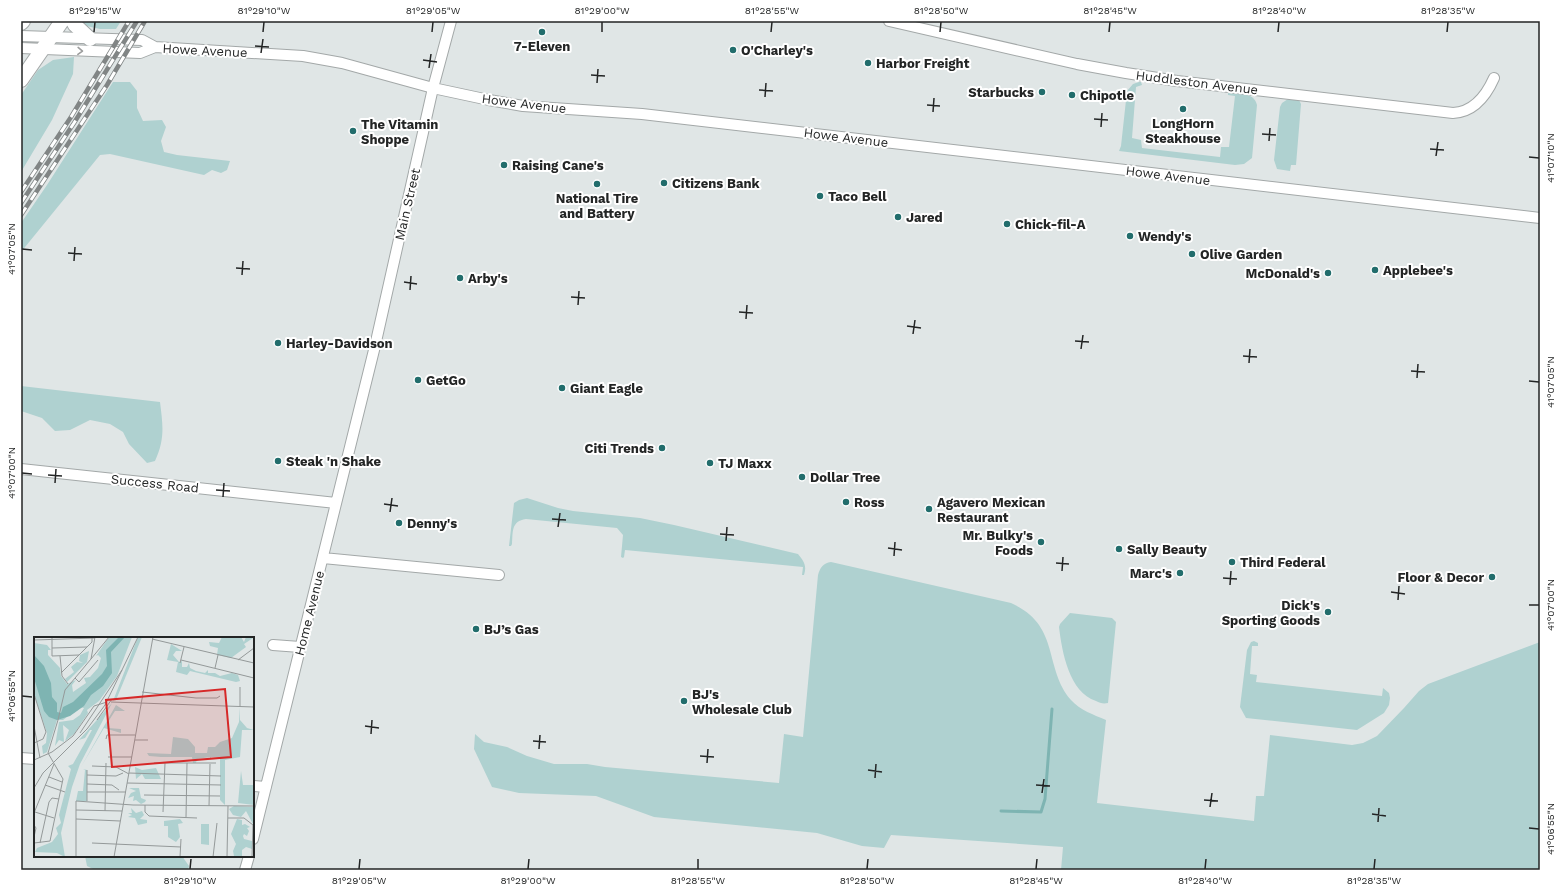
<svg xmlns="http://www.w3.org/2000/svg" width="1561" height="891" font-family="'Work Sans',sans-serif">
  <style>
    .green { fill: #afd1d0 }
    .lines { fill: none; stroke-linecap: round; stroke-linejoin: round }
    .stream { stroke: #7eb4b2; stroke-width: 3 }
    .minor-casing { stroke: #a3a8a8; stroke-width: 12 }
    .highway-casing { stroke: #a3a8a8; stroke-width: 16 }
    .minor { stroke: #fff; stroke-width: 10 }
    .highway { stroke: #fff; stroke-width: 14 }
    .rail-casing { stroke: #818585; stroke-width: 4.5 }
    .rail { stroke: #fff; stroke-width: 3; stroke-dasharray: 9; stroke-linecap: butt }
    .oneway { stroke: #9c9d9d }
    .ticks { fill: none; stroke: #232525; stroke-width: 1.5 }
    .poi-dot { fill: #226d6c; stroke: #fff; stroke-width: 1.5 }
    .labels { text-anchor: middle; stroke-width: 4; stroke-linejoin: round; paint-order: stroke }
    .poi-label { font-size: 13px; font-weight: bold; fill: #232525; stroke: #fff; text-anchor: start }
    .street-label { font-size: 13px; fill: #232525; stroke: #fff }
    .inset-road { fill: none; stroke: #949999; stroke-width: 1 }
    .view { fill: #d62828; fill-opacity: 0.15; stroke: #d62828; stroke-width: 2 }
    .inset-edge { fill: none; stroke: #232525; stroke-width: 2 }
    .neatline { fill: none; stroke: #232525; stroke-width: 1.5 }
    .ticks-label { font-size: 10px; text-anchor: middle; fill: #232525 }
  </style>
  <rect width="100%" height="100%" fill="#e0e6e6"/>
  <path class="green" d="M81 21H121L116 29H100L82 25Z
    M74 57 73 74 52 120 21 172V95L38 70 53 60Z
    M113 82H130L137 91V108L143 121 162 120 166 127 161 141 164 152 177 155 230 161 227 170 221 173 212 170 204 175 110 154 100 155 21 252V223L47 185Z
    M1139 82H1141L1142 85 1136 87 1132 138 1141 140 1142 148 1220 157 1221 147H1229L1235 96 1228 95V93C1240 94 1254 92 1257 105L1252 158 1244 164 1235 165 1119 151 1121 146 1127 91 1133 84Z
    M1288 99 1299 100 1301 104 1296 165H1291L1290 171 1277 169 1274 160 1280 107 1282 103Z
    M21 386 160 402C163 426 165 439 155 461L147 463 129 444 123 432 110 424 90 420 70 430 55 431 42 418 21 411Z
    M527 498 558 508 573 511 640 518 674 525 798 554C804 561 807 566 804 575H802L803 567 625 550 624 557 623 558 621 557 623 535 617 528 526 519C511 521 513 532 512 544L511 546H509L514 503 519 500Z
    M831 562 1011 603C1061 625 1043 667 1071 700 1080 710 1094 715 1106 720L1097 803 1254 821 1256 796H1264L1270 735 1352 745 1363 743 1377 736 1404 708 1419 691 1428 684 1540 642V870H1061L1063 847 891 835 884 848 862 846 817 833 654 817 596 796 519 793 492 787 474 749 475 734 484 742 507 747 527 756 554 764H587L605 767 779 783 784 734 803 737 818 575C820 568 823 563 831 562Z
    M1070 613 1112 618 1116 622 1108 703C1103 704 1100 703 1096 701 1069 692 1062 652 1059 627L1060 624Z
    M1254 641 1258 643V646H1252L1250 674 1257 675 1256 682 1382 696 1383 688 1389 693 1390 698 1389 705 1384 713 1357 730 1246 718 1240 707 1247 650 1251 642Z
    M85 856H182L189 866 188 870H95L87 866Z"/>
  <g class="lines">
    <path class="stream" d="M1001 811 1041 812 1045 799 1052 709"/>
    <defs>
      <path id="minor" d="M889 21 1077 64 1126 73 1177 81 1453 113C1474 112 1486 96 1494 78
        M21 36 142 40 155 47
        M21 48 140 53 155 47 303 56 342 63 433 88 489 100 523 106 642 114 1540 218
        M21 469 336 503
        M323 558 499 575
        M273 645 300 647
        M21 758 35 759
        M253 786 266 787
        M253 839 375 346 433 88 451 21
        M245 870 249 856"/>
      <path id="highway" d="M73 21 75 25 90 39
        M21 23 23 21
        M21 80 62 21"/>
    </defs>
    <use href="#minor" class="minor-casing"/>
    <use href="#highway" class="highway-casing"/>
    <use href="#minor" class="minor"/>
    <use href="#highway" class="highway"/>
    <defs>
      <path id="rail" d="M21 192 71 117 129 21
        M21 203 74 123 137 21
        M21 215 107 85 145 21"/>
    </defs>
    <use href="#rail" class="rail-casing"/>
    <use href="#rail" class="rail"/>
  </g>
  <defs><path id="oneway-chevron" d="M-2-3.5L2.5 0L-2 3.5" fill="none" stroke-width="1.6" stroke-linecap="round" stroke-linejoin="round"/></defs>
  <use class="oneway" href="#oneway-chevron" transform="translate(80 51) rotate(2)"/>
  <path class="ticks" d="M94 32 95 22M263 32 264 22M432 32 433 22M602 32V22M771 32 772 22M940 32 941 22M1109 32 1110 22M1278 32 1279 22M1447 32 1448 22M255 46 269 47M261 53 263 39M423 60 437 62M429 68 431 54M591 75 605 76M597 83 598 69M759 90 773 91M765 97 766 83M927 105 940 106M933 112 934 98M1094 119 1108 120M1101 127 1102 113M1262 134 1276 135M1269 141 1270 128M1430 149 1444 150M1436 156 1438 142M1529 157 1539 158M22 249 32 250M68 253 82 254M74 261 75 247M236 268 250 269M242 275 243 261M404 282 417 284M410 290 411 276M571 297 585 298M578 305 579 291M739 312 753 313M746 319 747 305M907 326 921 328M913 334 915 320M1075 341 1089 342M1081 349 1083 335M1243 356 1257 357M1249 363 1250 349M1411 371 1425 372M1417 378 1418 364M1529 381 1539 382M22 473 32 474M48 475 62 476M55 483 56 469M216 490 230 491M223 497 224 483M384 504 398 506M390 512 392 498M552 519 566 520M558 527 560 513M720 534 734 535M726 541 727 527M888 548 902 550M894 556 895 542M1056 563 1069 564M1062 571 1063 557M1223 578 1237 579M1230 585 1231 571M1391 592 1405 594M1398 600 1399 586M1529 605H1539M22 696 32 697M365 726 379 728M371 734 372 720M533 741 546 742M539 749 540 735M700 756 714 757M707 763 708 749M868 770 882 772M875 778 876 764M1036 785 1050 786M1042 793 1044 779M1204 800 1218 801M1210 807 1212 793M1372 814 1386 816M1378 822 1379 808M1529 828 1539 829M190 869 191 859M359 869 360 859M528 869 529 859M698 869V859M867 869 868 859M1036 869 1037 859M1205 869 1206 859M1374 869 1375 859"/>
  <g class="poi-dot">
    <circle cx="542" cy="32" r="4"/>
    <circle cx="733" cy="50" r="4"/>
    <circle cx="868" cy="63" r="4"/>
    <circle cx="1042" cy="92" r="4"/>
    <circle cx="1072" cy="95" r="4"/>
    <circle cx="1183" cy="109" r="4"/>
    <circle cx="353" cy="131" r="4"/>
    <circle cx="504" cy="165" r="4"/>
    <circle cx="664" cy="183" r="4"/>
    <circle cx="597" cy="184" r="4"/>
    <circle cx="820" cy="196" r="4"/>
    <circle cx="898" cy="217" r="4"/>
    <circle cx="1007" cy="224" r="4"/>
    <circle cx="1130" cy="236" r="4"/>
    <circle cx="1192" cy="254" r="4"/>
    <circle cx="1375" cy="270" r="4"/>
    <circle cx="1328" cy="273" r="4"/>
    <circle cx="460" cy="278" r="4"/>
    <circle cx="278" cy="343" r="4"/>
    <circle cx="418" cy="380" r="4"/>
    <circle cx="562" cy="388" r="4"/>
    <circle cx="662" cy="448" r="4"/>
    <circle cx="278" cy="461" r="4"/>
    <circle cx="710" cy="463" r="4"/>
    <circle cx="802" cy="477" r="4"/>
    <circle cx="846" cy="502" r="4"/>
    <circle cx="929" cy="509" r="4"/>
    <circle cx="399" cy="523" r="4"/>
    <circle cx="1041" cy="542" r="4"/>
    <circle cx="1119" cy="549" r="4"/>
    <circle cx="1232" cy="562" r="4"/>
    <circle cx="1180" cy="573" r="4"/>
    <circle cx="1492" cy="577" r="4"/>
    <circle cx="1328" cy="612" r="4"/>
    <circle cx="476" cy="629" r="4"/>
    <circle cx="684" cy="701" r="4"/>
  </g>
  <g class="labels">
    <g class="poi-label">
      <text x="542" y="51" text-anchor="middle">7-Eleven</text>
      <text x="741" y="55">O'Charley's</text>
      <text x="876" y="68">Harbor Freight</text>
      <text x="1034" y="97" text-anchor="end">Starbucks</text>
      <text x="1080" y="100">Chipotle</text>
      <text x="1183" y="128" text-anchor="middle">LongHorn<tspan x="1183" dy="15">Steakhouse</tspan></text>
      <text x="361" y="129">The Vitamin<tspan x="361" dy="15">Shoppe</tspan></text>
      <text x="512" y="170">Raising Cane's</text>
      <text x="672" y="188">Citizens Bank</text>
      <text x="828" y="201">Taco Bell</text>
      <text x="597" y="203" text-anchor="middle">National Tire<tspan x="597" dy="15">and Battery</tspan></text>
      <text x="906" y="222">Jared</text>
      <text x="1015" y="229">Chick-fil-A</text>
      <text x="1138" y="241">Wendy's</text>
      <text x="1200" y="259">Olive Garden</text>
      <text x="1383" y="275">Applebee's</text>
      <text x="1320" y="278" text-anchor="end">McDonald's</text>
      <text x="468" y="283">Arby's</text>
      <text x="286" y="348">Harley-Davidson</text>
      <text x="426" y="385">GetGo</text>
      <text x="570" y="393">Giant Eagle</text>
      <text x="654" y="453" text-anchor="end">Citi Trends</text>
      <text x="286" y="466">Steak 'n Shake</text>
      <text x="718" y="468">TJ Maxx</text>
      <text x="810" y="482">Dollar Tree</text>
      <text x="854" y="507">Ross</text>
      <text x="937" y="507">Agavero Mexican<tspan x="937" dy="15">Restaurant</tspan></text>
      <text x="407" y="528">Denny's</text>
      <text x="1033" y="540" text-anchor="end">Mr. Bulky's<tspan x="1033" dy="15">Foods</tspan></text>
      <text x="1127" y="554">Sally Beauty</text>
      <text x="1240" y="567">Third Federal</text>
      <text x="1172" y="578" text-anchor="end">Marc's</text>
      <text x="1484" y="582" text-anchor="end">Floor &amp; Decor</text>
      <text x="1320" y="610" text-anchor="end">Dick's<tspan x="1320" dy="15">Sporting Goods</tspan></text>
      <text x="484" y="634">BJ’s Gas</text>
      <text x="692" y="699">BJ's<tspan x="692" dy="15">Wholesale Club</tspan></text>
    </g>
    <g class="street-label">
      <text transform="translate(205 50) rotate(3)" y="5">Howe Avenue</text>
      <text transform="translate(1197 82) rotate(7)" y="5">Huddleston Avenue</text>
      <text transform="translate(524 103) rotate(7)" y="5">Howe Avenue</text>
      <text transform="translate(846 137) rotate(7)" y="5">Howe Avenue</text>
      <text transform="translate(1168 175) rotate(7)" y="5">Howe Avenue</text>
      <text transform="translate(407 204) rotate(-77)" y="5">Main Street</text>
      <text transform="translate(155 483) rotate(6)" y="5">Success Road</text>
      <text transform="translate(309 613) rotate(-76)" y="5">Home Avenue</text>
    </g>
  </g>
  <g transform="translate(34 637)">
    <rect width="220" height="220" fill="#e0e6e6"/>
    <path d="M75 0H98L83 39 65 64 53 73 54 76 40 97 31 104 35 93 29 88 30 105 25 103 21 109 25 85 39 83 46 78 50 71 46 70 29 83H23L13 115 9 117 8 109 12 106 13 96 0 57V6L13 8 17 13H14V18L26 31 27 39 33 47 42 43 38 48 39 55 52 46 50 41 56 40 64 31 67 21 64 18 62 19ZM104 0H108L82 63 79 64ZM188 0H207L210 5 212 0 219 1 210 7 212 10 197 21 183 18 184 11 176 9 175 5 185 6ZM137 7 148 14H142L139 18 145 25 148 24V30H153L155 26 156 31 162 34 171 36 174 33V36H181L186 39 198 36 204 38 206 44 202 45 156 34 153 38 142 35 144 25 133 23ZM55 14 53 25 33 45 31 42 40 35 37 30 43 25 49 26 45 24 46 18ZM78 66 46 127 38 150 27 196 31 220 23 216 1 215 3 211 18 205 24 197 22 191 27 186 25 178 37 132 34 129 39 127 58 93H56L51 101 45 103ZM82 68 91 74H81L74 85V91L87 92V96L70 91 47 130ZM206 70V83L213 91 220 93H208L206 120 191 123V168L186 163V120H177V123L176 120 163 122 162 126H159L158 120H127L115 119 113 116 137 117 139 100 154 102 161 110V116H173L174 110H181L186 105 198 101 205 85ZM101 130 108 133 122 131 127 142H111L108 137 102 142ZM49 132 53 133V164H42L44 154H49L51 133ZM207 134 209 148H220V168L204 166ZM95 151H105L107 161 112 163 111 165 107 167 102 163 99 164 100 159 94 161 97 156 102 154ZM200 169 220 170V189L212 174 207 180 199 178 195 172ZM97 171 102 176 108 174 110 178 106 182 113 183V186L104 188 101 181 94 180 98 178 94 176H98ZM146 182 149 186 144 187 146 200 142 205 134 200V189H130V184ZM203 182 208 183V188L211 187 216 190 213 191 215 194 213 199 210 197 209 199 210 202 218 204V212L212 210 208 213V220L200 219 199 214 202 207 197 197ZM167 187H175V208L167 207Z" fill="#afd1d0"/>
    <path d="M85 0H91L77 15 78 36 69 49 57 58 50 69 36 79 23 83 15 80 10 74 0 41V18L10 29 17 46 18 60 23 66V75L27 76 29 70 39 65 68 37 73 29 72 13Z" fill="#7eb4b2"/>
    <path class="inset-road" d="M18 0V19L45 18M118 2 220 26M0 3 61 1M18 11 53 10M26 19 28 39 34 47M57 22 75 0M147 23 220 41M204 23 220 11M146 26 150 10M181 31 184 18M27 36 58 5V0M41 41 45 45 64 23M108 55 162 61H183L186 59M0 57 12 95 9 102 0 106M77 65 220 70M206 69V50M24 83 31 53 57 22 61 0M63 83 78 62M0 89 6 121M46 96 88 33M72 102 73 98H101M101 103H114M14 116 24 83M74 120H98M0 123 18 115 39 99 60 69 73 65M120 126H182M58 129 82 130 95 137M95 136 187 139M53 138 82 139 89 136M15 140 28 145M93 146 187 148M53 147 78 148 85 153M11 148 31 155M0 151 9 136 53 92 71 68 104 0M53 155H92M110 158 186 159M53 164V133M111 168V175L115 179 163 181M175 169 176 127M42 173 88 174M71 174 72 126M1 175 20 181M129 175 131 126M0 176 20 127M152 180 153 126M194 181H210L219 188M42 182 86 184M0 188 2 191 0 200M0 206 16 204 29 142 14 116M6 206 15 165 18 161 25 162M58 206 147 210M42 220V164L99 168 220 169M80 220 119 0M146 220 147 202M179 220 183 186M193 220 194 169M218 220 219 188"/>
    <path class="view" d="M191 52 197 120 78 130 72 63Z"/>
    <rect width="220" height="220" class="inset-edge"/>
  </g>
  <rect width="1561" height="891" fill="none" stroke="#ffffff" stroke-width="44"/>
  <rect x="22" y="22" width="1517" height="847" class="neatline"/>
  <g class="ticks-label">
    <text x="95" y="14">81°29'15"W</text>
    <text x="264" y="14">81°29'10"W</text>
    <text x="433" y="14">81°29'05"W</text>
    <text x="602" y="14">81°29'00"W</text>
    <text x="772" y="14">81°28'55"W</text>
    <text x="941" y="14">81°28'50"W</text>
    <text x="1110" y="14">81°28'45"W</text>
    <text x="1279" y="14">81°28'40"W</text>
    <text x="1448" y="14">81°28'35"W</text>
    <text transform="translate(1550 158) rotate(-90)" y="4">41°07'10"N</text>
    <text transform="translate(11 249) rotate(-90)" y="4">41°07'05"N</text>
    <text transform="translate(1550 382) rotate(-90)" y="4">41°07'05"N</text>
    <text transform="translate(11 473) rotate(-90)" y="4">41°07'00"N</text>
    <text transform="translate(1550 605) rotate(-90)" y="4">41°07'00"N</text>
    <text transform="translate(11 696) rotate(-90)" y="4">41°06'55"N</text>
    <text transform="translate(1550 829) rotate(-90)" y="4">41°06'55"N</text>
    <text x="190" y="884">81°29'10"W</text>
    <text x="359" y="884">81°29'05"W</text>
    <text x="528" y="884">81°29'00"W</text>
    <text x="698" y="884">81°28'55"W</text>
    <text x="867" y="884">81°28'50"W</text>
    <text x="1036" y="884">81°28'45"W</text>
    <text x="1205" y="884">81°28'40"W</text>
    <text x="1374" y="884">81°28'35"W</text>
  </g>
</svg>
